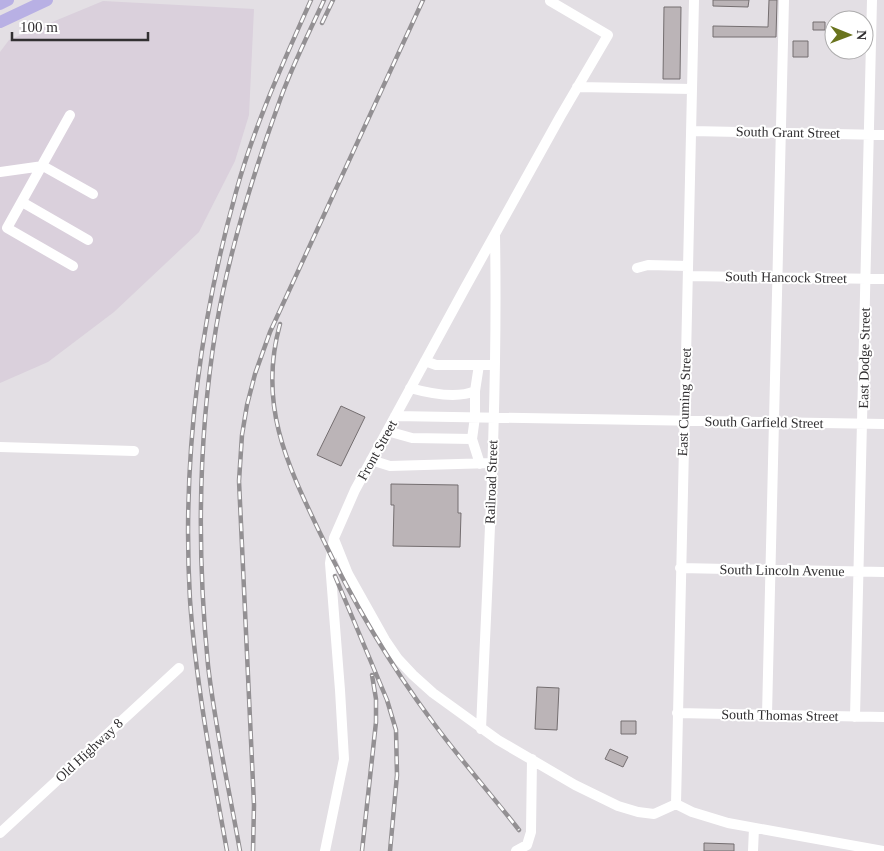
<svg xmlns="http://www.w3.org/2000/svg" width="884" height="851" font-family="'Times New Roman',serif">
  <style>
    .built { fill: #dad0dc }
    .building { fill: #bbb4b7; stroke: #746e70 }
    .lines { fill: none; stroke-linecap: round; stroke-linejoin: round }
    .minor { stroke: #fff; stroke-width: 10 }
    .major { stroke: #b8b0e4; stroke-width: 12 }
    .rail-casing { stroke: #939093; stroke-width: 4.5 }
    .rail { stroke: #fff; stroke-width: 2.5; stroke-dasharray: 8; stroke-linecap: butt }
    .labels { text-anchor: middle; stroke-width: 4; stroke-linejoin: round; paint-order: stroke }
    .street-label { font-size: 14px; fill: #323032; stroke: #fff }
  </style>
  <rect width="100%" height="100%" fill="#e3dfe4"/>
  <path class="built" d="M103 1 254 9 249 115 235 161 199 232 114 312 48 362 0 383V52L9 40Z"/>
  <path class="building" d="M713 0H749L748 7 713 6Z
    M769 0H777L776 37H713V26L768 27Z
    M664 7H681L680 79H663Z
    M813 22H825V30H813Z
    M793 41H808V57H793Z
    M341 406 365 417 341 466 317 455Z
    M391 484 458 485V513H461L460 547 393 546 394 505H391Z
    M537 687 559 688 557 730 535 729Z
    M621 721H636V734H621Z
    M610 749 628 757 623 767 605 759Z
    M704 843 734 844V851H704Z"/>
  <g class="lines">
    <path class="minor" d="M577 87 692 89
      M70 115 7 228 73 266
      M691 131 884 135
      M0 172 43 166 93 194
      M22 202 88 240
      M637 268 648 265 688 266
      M688 276 884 279
      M425 361 436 365H494
      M410 388C428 393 457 399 475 391L479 365
      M395 416 884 424
      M387 431 412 438 472 439 475 417V391
      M472 439 480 464
      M0 447 134 451
      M371 460 390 466 492 463
      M334 539 348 574 385 640 398 659 413 675 433 693 498 740 575 785 618 806 638 812 654 814 676 804
      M680 568 884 572
      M677 713 884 717
      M767 715 784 0
      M855 717 872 0
      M481 729C488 565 498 400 495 236
      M676 804 694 0
      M676 804 692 812 728 823 883 851
      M0 833 179 668
      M325 851 344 759 340 690 330 563 334 538 355 490 465 288 560 117 608 35 550 1
      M516 851 527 845 531 832 532 759
      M753 851 754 828"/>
    <path class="major" d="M0 4 8 0
      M0 22 47 0"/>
    <defs>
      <path id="rail" d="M322 23 333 0
        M280 324C258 404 286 462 320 533 351 598 388 662 432 721 459 758 490 793 519 830
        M335 576 387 700 396 730 397 775 390 851
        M227 851C212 768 196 684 190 600 182 462 199 325 236 192 254 126 283 63 311 0
        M240 851C229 789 215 727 208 665 197 553 198 439 216 328 229 251 253 174 280 100 292 66 309 33 324 0
        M253 851 254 805 239 481 242 435 247 405 255 374 270 332 423 0
        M362 851 376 722V699L372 675"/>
    </defs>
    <use href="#rail" class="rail-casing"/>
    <use href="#rail" class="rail"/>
  </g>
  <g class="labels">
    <g class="street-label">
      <text transform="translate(788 132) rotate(1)" y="5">South Grant Street</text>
      <text transform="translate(786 277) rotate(1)" y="5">South Hancock Street</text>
      <text transform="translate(864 358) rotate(-89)" y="5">East Dodge Street</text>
      <text transform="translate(684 402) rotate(-88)" y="5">East Cuming Street</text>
      <text transform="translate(764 422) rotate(1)" y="5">South Garfield Street</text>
      <text transform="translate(377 450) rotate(-61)" y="5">Front Street</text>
      <text transform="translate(491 482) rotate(-88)" y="5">Railroad Street</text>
      <text transform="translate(782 570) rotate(1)" y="5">South Lincoln Avenue</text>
      <text transform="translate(780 715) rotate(1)" y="5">South Thomas Street</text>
      <text transform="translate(89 750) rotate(-43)" y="5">Old Highway 8</text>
    </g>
  </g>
  <g transform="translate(849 35) rotate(91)"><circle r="24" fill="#ffffff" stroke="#adacad"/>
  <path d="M0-4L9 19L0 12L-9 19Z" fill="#69731d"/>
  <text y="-8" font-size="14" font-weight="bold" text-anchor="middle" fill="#323032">N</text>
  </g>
  <path d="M12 32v8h136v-8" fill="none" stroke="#323032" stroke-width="2.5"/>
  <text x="20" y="32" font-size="15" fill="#323032" stroke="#ffffff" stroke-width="4" paint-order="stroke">100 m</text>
</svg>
